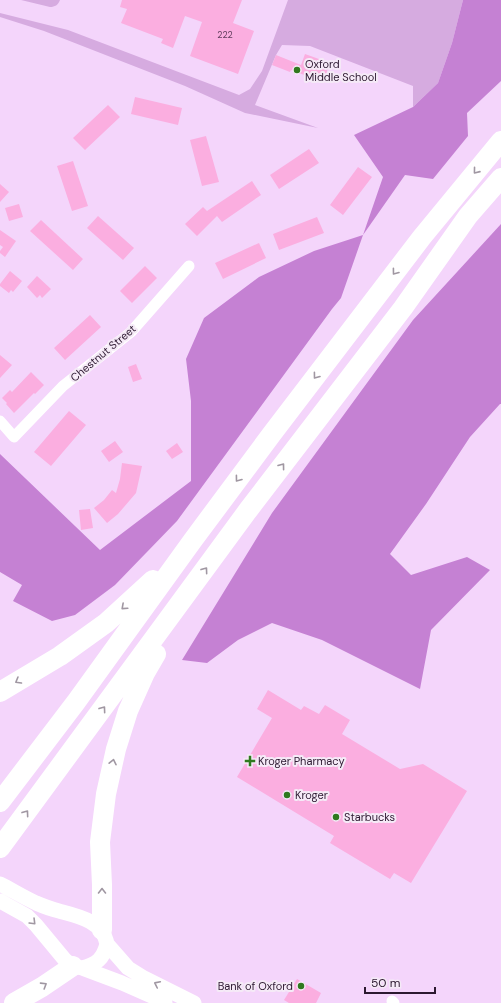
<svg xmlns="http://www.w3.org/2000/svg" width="501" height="1003" font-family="'DM Sans',sans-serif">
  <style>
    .green { fill: #d6abe0 }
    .forest { fill: #c581d3 }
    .building { fill: #fbaee0 }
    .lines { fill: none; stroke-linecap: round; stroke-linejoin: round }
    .street { stroke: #fff; stroke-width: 11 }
    .secondary { stroke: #fff; stroke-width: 15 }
    .highway { stroke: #fff; stroke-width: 20 }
    .oneway { stroke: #a097a2 }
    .poi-dot { fill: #30791e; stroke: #f5eaf7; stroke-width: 1.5 }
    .labels { text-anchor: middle; stroke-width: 4; stroke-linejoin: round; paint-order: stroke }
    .number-label { font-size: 9px; fill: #603e5c }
    .poi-label { font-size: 11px; fill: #2c1830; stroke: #f5eaf7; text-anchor: start }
    .street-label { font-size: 11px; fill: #2c1830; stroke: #f5eaf7 }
  </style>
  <rect width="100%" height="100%" fill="#f4d5fb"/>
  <path class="green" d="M21 0H60C58 5 55 7 50 7Z
    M288 0H463L452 43 438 83 413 107V86L310 46 282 45 276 55 255 105 318 128 245 113 185 86 44 31 0 17V13L68 30 239 95 250 89 262 71Z"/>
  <path class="forest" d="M463 0H501V81L467 113 468 136 433 179 405 175 363 235 341 298 332 309 177 521 115 585 75 615 52 621 13 601 22 585 0 572V454L100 550 191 481V401L186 359 204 318 259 277 314 251 363 235 383 177 354 135 413 107 438 83 452 43Z
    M501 224V404H500L470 437 426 504 390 554 411 575 467 557 490 570 431 630 420 689 322 640 272 623 238 640 207 663 182 660 272 513 413 320Z"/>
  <path class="building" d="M122 0H242L233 23 254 31 238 74 190 56 202 22 185 16 173 48 161 43 163 39 121 23 127 9 120 7Z
    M305 54 330 63 323 82 291 70 290 72 272 65 276 55 301 65Z
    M135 97 182 108 178 125 131 114Z
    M108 105 120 117 85 150 73 138Z
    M206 136 219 182 202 186 190 140Z
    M309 149 319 163 279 189 270 175Z
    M73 161 88 206 72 211 57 166Z
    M358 167 372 177 343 215 330 205Z
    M252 181 261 195 222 222 217 216 197 236 185 224 203 207 207 211Z
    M0 184 9 192 0 202Z
    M19 204 23 217 9 221 5 208Z
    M98 216 134 248 123 260 87 228Z
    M317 217 324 233 279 250 273 234Z
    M41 220 83 259 73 270 30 231Z
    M0 230 16 241 5 257 0 253V251L3 247 0 245Z
    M259 243 266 258 223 279 215 263Z
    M145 266 157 278 132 303 120 291Z
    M10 271 22 281 13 292 11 290 9 293 0 286V284Z
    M37 276 51 289 42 298 40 295 37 298 27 287Z
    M90 315 101 327 65 360 54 348Z
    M0 355 12 365 0 378Z
    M136 364 142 379 133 382 128 367Z
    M31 372 44 385 35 394 34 393 14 413 6 404 7 403 2 398 10 390 12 392Z
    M69 411 86 425 51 466 34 452Z
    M115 441 123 452 109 462 101 451Z
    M177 443 183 452 172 459 166 451Z
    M122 463 142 466 136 493 118 514 107 523 94 508 104 500 112 490 116 493 120 479Z
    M90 509 93 528 81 530 79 510Z
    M268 690 301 710 304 706 319 714 325 705 350 720 342 734 400 769 423 764 467 791 411 883 394 873 390 879 330 843 334 836 237 777 272 718 257 709Z
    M297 979 321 993 316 1003H289L284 1000Z"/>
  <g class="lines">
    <path class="street" d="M0 421 14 437 63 386 131 332 189 266
      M392 1001 394 1003"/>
    <path class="secondary" d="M0 884C12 890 23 897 36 903 43 906 51 909 59 911 78 916 103 921 107 944L128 968 144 978 194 1003
      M0 901 27 916 36 925 65 960 72 966 82 968 122 983 154 997 165 1003
      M82 968C97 964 103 959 107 944"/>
    <path class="highway" d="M0 692 60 656 106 623 153 580
      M0 802 76 702 193 540 271 435 422 237 501 141
      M0 848 249 509 403 308 468 216 501 178
      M102 930V885L100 842 106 794 116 749 128 711 145 673 156 654
      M14 1003 42 987 73 966"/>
  </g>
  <defs><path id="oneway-chevron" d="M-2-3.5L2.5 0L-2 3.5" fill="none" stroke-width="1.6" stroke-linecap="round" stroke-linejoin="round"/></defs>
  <g class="oneway">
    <use href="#oneway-chevron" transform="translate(476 171) rotate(129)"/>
    <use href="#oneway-chevron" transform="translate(395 272) rotate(127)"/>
    <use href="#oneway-chevron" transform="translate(316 376) rotate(127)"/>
    <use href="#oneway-chevron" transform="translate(282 466) rotate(-53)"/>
    <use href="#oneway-chevron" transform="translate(238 479) rotate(127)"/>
    <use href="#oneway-chevron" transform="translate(205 570) rotate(-54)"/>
    <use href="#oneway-chevron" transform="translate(124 607) rotate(138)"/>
    <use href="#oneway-chevron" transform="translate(18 681) rotate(150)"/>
    <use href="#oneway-chevron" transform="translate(103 709) rotate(-54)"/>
    <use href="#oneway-chevron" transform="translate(113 762) rotate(-78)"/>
    <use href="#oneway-chevron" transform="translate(26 813) rotate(-54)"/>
    <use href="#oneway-chevron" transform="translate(102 891) rotate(-90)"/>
    <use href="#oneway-chevron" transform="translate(33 922) rotate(45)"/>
    <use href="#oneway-chevron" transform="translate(157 984) rotate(-154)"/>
    <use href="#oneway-chevron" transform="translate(44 985) rotate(-32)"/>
  </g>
  <g class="poi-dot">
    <circle cx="297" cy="70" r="4"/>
    <path d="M248 755h4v4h4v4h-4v4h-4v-4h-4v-4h4z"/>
    <circle cx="287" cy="795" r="4"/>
    <circle cx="336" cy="817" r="4"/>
    <circle cx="301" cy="986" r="4"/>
  </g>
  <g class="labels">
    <g class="number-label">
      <text x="225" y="38">222</text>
    </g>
    <g class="poi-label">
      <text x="305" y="68">Oxford<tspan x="305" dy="13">Middle School</tspan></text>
      <text x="258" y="765">Kroger Pharmacy</text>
      <text x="295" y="799">Kroger</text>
      <text x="344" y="821">Starbucks</text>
      <text x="293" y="990" text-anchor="end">Bank of Oxford</text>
    </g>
    <g class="street-label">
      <text transform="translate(103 353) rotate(-40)" y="4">Chestnut Street</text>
    </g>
  </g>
  <path d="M365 987v6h70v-6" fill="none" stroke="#2c1830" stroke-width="2"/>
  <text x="371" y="987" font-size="12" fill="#2c1830" stroke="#f5eaf7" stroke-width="3" paint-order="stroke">50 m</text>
</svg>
